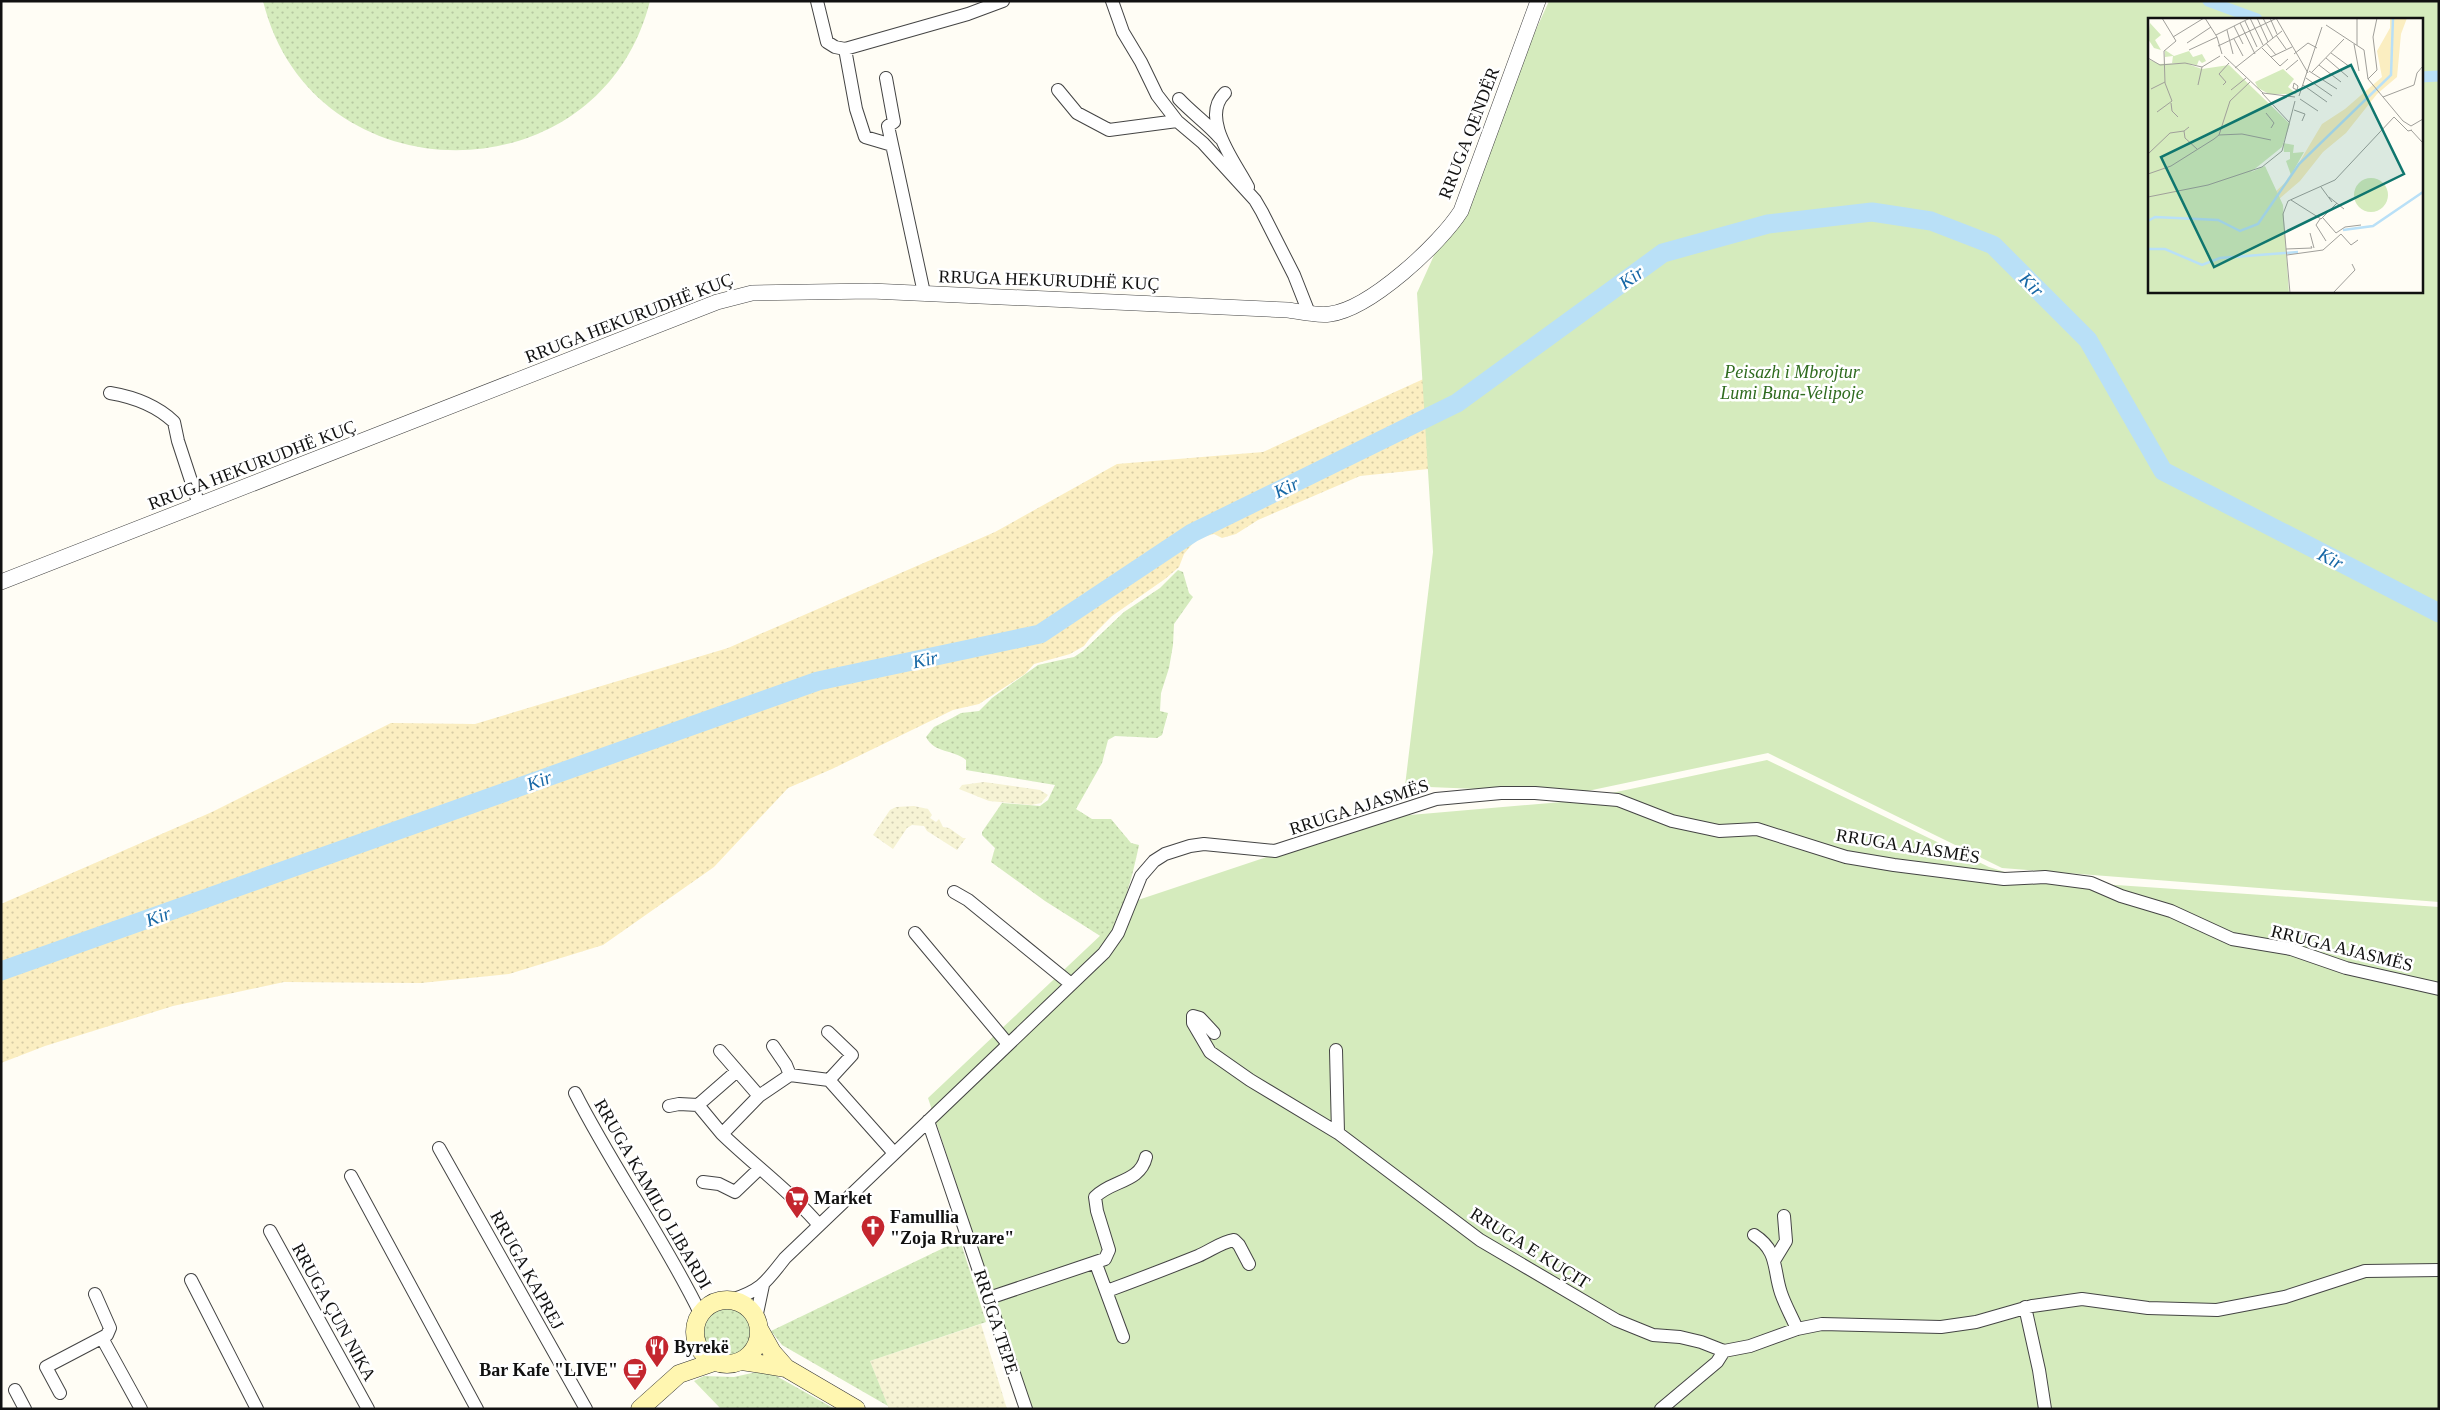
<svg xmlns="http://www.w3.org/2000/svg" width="2440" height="1410" font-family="'Times New Roman',serif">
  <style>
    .farmland { fill: url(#farmland-dots) }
    .grass { fill: url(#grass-dots) }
    .sand { fill: url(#sand-dots) }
    .park { fill: #d5ebbd; fill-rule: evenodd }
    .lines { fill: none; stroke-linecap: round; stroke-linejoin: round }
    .canal { stroke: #b9e0f7; stroke-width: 11 }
    .river { stroke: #b9e0f7; stroke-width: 19 }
    .minor-casing { stroke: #444; stroke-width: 14 }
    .tertiary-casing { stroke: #444; stroke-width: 16 }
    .secondary-casing { stroke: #333; stroke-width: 19 }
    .minor { stroke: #fff; stroke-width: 12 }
    .tertiary { stroke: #fff; stroke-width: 15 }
    .secondary { stroke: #fff6b0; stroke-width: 18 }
    .labels { text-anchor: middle; stroke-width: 5; stroke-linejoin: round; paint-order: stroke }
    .street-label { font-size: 18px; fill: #111; stroke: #fff }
    .park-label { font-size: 18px; font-style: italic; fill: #2f6b1f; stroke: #fff }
    .poi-label { font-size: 18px; font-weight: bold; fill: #111; stroke: #fff; text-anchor: start }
    .water-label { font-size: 19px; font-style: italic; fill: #1768a6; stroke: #fff }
    .inset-river { fill: none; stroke: #b9e0f7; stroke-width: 2.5 }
    .inset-road { fill: none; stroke: #a09f9a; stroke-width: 1 }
    .view { fill: #0f766e; fill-opacity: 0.15; stroke: #0f766e; stroke-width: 2.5 }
    .inset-edge { fill: none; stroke: #111; stroke-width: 2.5 }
  </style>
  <defs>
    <pattern id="farmland-dots" width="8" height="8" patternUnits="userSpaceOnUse" patternTransform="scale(1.25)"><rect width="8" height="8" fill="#f6f3d4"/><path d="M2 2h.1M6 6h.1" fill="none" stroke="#d2cfb5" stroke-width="1.8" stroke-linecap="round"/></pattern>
    <pattern id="grass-dots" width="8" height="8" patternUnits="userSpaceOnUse" patternTransform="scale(1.25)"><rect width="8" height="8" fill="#d5ebbd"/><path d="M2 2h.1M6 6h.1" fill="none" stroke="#b6c8a1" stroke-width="1.8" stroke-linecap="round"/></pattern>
    <pattern id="sand-dots" width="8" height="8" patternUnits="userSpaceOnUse" patternTransform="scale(1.25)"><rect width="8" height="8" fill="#fbeec1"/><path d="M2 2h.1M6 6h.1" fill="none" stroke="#d6cba5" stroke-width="1.8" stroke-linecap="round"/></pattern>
  </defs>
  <rect width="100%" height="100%" fill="#fffdf5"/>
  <path class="farmland" d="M984 782 1040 790 1048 795 1041 803 1031 805 989 801 959 789 962 785Z
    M914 806 928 809 932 815 930 818 936 822 939 819 943 827 949 828 963 838H966L957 850 927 831 924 826 912 825 907 828 893 849 873 835 890 810 896 807Z
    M981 1324 1007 1409H889L870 1361Z"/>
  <path class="grass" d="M263 1H650C600 200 312 200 263 1Z
    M1178 570 1183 572 1189 593 1193 597 1174 624 1173 645 1169 668 1161 693 1160 711 1168 713 1162 735 1157 738 1115 736 1108 740 1102 763 1076 809 1092 819H1111L1131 843 1139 845C1132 878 1124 911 1105 939L1045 901 991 862 995 848 982 835V832L1002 803 1040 806 1048 800 1055 785 966 770V760C953 749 935 754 926 737L934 727 952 718 961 713 979 711 992 698 1038 665 1074 657 1083 651 1124 612 1160 588Z
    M960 1240 986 1322 870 1361 888 1406 782 1345 771 1331Z
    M702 1333a25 25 0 1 1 50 0a25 25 0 1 1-50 0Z
    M761 1371 771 1373 835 1409H721L694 1381 704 1376 734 1377Z"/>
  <path class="sand" d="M1441 371 1448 467 1360 476 1258 520 1236 534 1222 538 1214 534 1203 537 1194 542 1184 554 1179 567 1165 579 1112 616 1090 638 1084 646 1070 654 1034 664 1025 674 979 704 953 710 832 769 788 788 714 867 603 945 509 974 421 983 284 982 173 1006 45 1046 1 1063V904L212 812 391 723 475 724 728 648 995 532 1117 464 1263 452Z"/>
  <path class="park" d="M1549 1H2439V902L2002 868 1768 753 1578 793 1405 786 1433 552 1417 293ZM2149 19H2421V291H2149Z
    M1767 760 1989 867 2027 879 2439 907V1409H1031L928 1098 1138 900 1387 817 1574 801Z"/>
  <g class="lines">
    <path class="canal" d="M2208 1 2257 19
      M2421 77 2439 76"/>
    <path class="river" d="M1 971 818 681 1040 634 1192 533 1457 403 1663 253 1768 224 1872 212 1931 221 1993 245 2088 340 2163 471 2439 613"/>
    <defs>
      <path id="minor" d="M817 1 827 42 835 47 845 49 856 109 865 137 892 145
        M1112 1 1123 32 1141 62 1157 95 1177 121 1203 143 1255 200 1262 212 1294 275 1309 313
        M845 49 968 14 1003 1
        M886 78 894 122 888 126 924 293
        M1058 90 1077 113 1109 130 1177 121
        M1225 93C1199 118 1236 163 1248 187
        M1179 99C1192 113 1207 123 1220 138
        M110 393C134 397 156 405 174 422L178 441 199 505
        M954 892 968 900 1071 984
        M915 933 1008 1044
        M828 1032 852 1055 829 1080
        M1214 1033 1200 1018 1193 1016V1023L1210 1052 1250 1080 1338 1133 1480 1240 1616 1320 1653 1335 1680 1337 1701 1342 1724 1351
        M773 1046 786 1065 790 1075
        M1336 1050 1338 1133
        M720 1051 759 1096
        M575 1093C613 1168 663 1237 700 1313
        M669 1106 679 1104 698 1105
        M928 1121 1026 1409
        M722 1134 698 1105 737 1071
        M439 1148 586 1409
        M351 1176 477 1409
        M703 1182 719 1184 735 1192 759 1169
        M819 1225C790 1191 754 1165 722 1134L759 1096 790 1075 829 1080 894 1153
        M270 1231 368 1409
        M1754 1235C1779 1251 1773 1270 1781 1293 1785 1305 1792 1317 1797 1329
        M1775 1259 1786 1241 1784 1216
        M1096 1264 1123 1337
        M191 1280 257 1409
        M1107 1291C1137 1280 1168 1268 1198 1256 1210 1251 1221 1242 1234 1240L1239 1245 1249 1264
        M989 1298 1105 1259 1109 1250 1097 1211 1095 1197C1111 1180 1140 1183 1146 1157
        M731 1300C762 1290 766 1282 785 1258L1104 953 1118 933 1141 876 1154 861 1165 854 1190 846 1204 844 1275 851 1436 799 1501 793H1535L1618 800 1672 821 1719 831 1757 829 1846 857 1894 865 2004 879 2045 877 2091 883 2121 896 2171 911 2232 939 2291 949 2346 968 2439 989
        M2025 1307 2039 1370 2045 1409
        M756 1318 763 1285
        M102 1338 141 1409
        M1724 1351 1750 1346 1797 1329 1822 1324 1941 1327 1976 1322 2032 1306 2082 1299 2148 1308 2217 1310 2285 1297 2365 1271 2439 1270
        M15 1390 25 1409
        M60 1393 46 1367 107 1335 110 1328 95 1294
        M1661 1409 1717 1362 1724 1351"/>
      <path id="tertiary" d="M1 582 717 302 752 293 871 291 1288 310C1302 312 1317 316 1330 314 1370 309 1440 244 1461 211L1538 1"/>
      <path id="secondary" d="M695 1332a32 32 0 1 1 64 0a32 32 0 1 1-64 0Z
        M759 1329 772 1352 786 1368
        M742 1361 786 1368 856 1409
        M640 1409 679 1374 714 1362"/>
    </defs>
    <use href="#minor" class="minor-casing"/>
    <use href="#tertiary" class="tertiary-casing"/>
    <use href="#secondary" class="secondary-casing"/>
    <use href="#minor" class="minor"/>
    <use href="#tertiary" class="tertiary"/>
    <use href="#secondary" class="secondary"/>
  </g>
  <defs>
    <symbol id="supermarket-pin" viewBox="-11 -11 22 30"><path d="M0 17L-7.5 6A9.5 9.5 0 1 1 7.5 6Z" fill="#c4262e" stroke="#fff"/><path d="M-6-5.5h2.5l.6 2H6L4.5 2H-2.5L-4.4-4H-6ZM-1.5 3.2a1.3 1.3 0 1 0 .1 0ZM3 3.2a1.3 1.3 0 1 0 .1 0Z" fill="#fff"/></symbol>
    <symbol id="church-pin" viewBox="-11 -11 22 30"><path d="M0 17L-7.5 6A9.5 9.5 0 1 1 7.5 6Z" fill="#c4262e" stroke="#fff"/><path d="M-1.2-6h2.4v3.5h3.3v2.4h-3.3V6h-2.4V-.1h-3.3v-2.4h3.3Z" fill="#fff"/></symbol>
    <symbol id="restaurant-pin" viewBox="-11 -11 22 30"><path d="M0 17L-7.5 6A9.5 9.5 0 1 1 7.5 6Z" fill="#c4262e" stroke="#fff"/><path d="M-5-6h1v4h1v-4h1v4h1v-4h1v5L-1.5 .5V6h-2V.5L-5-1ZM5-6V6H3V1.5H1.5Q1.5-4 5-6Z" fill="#fff"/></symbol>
    <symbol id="cafe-pin" viewBox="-11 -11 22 30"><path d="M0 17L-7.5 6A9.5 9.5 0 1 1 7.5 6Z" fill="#c4262e" stroke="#fff"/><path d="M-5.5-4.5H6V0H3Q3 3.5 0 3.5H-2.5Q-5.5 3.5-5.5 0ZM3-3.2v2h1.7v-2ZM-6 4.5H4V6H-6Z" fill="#fff"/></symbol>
  </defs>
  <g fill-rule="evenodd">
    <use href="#supermarket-pin" x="783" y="1184" width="28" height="38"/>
    <use href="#church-pin" x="859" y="1213" width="28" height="38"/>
    <use href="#restaurant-pin" x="643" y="1333" width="28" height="38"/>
    <use href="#cafe-pin" x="621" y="1356" width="28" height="38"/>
  </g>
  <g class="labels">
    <g class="street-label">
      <text transform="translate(1469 133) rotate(-69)" y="6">RRUGA QENDËR</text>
      <text transform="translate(1049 280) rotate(2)" y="6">RRUGA HEKURUDHË KUÇ</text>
      <text transform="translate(629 318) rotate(-21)" y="6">RRUGA HEKURUDHË KUÇ</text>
      <text transform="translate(252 465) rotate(-21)" y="6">RRUGA HEKURUDHË KUÇ</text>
      <text transform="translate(1359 807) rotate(-18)" y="6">RRUGA AJASMËS</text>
      <text transform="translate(1908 846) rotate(9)" y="6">RRUGA AJASMËS</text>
      <text transform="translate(2342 948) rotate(14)" y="6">RRUGA AJASMËS</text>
      <text transform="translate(653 1194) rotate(60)" y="6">RRUGA KAMILO LIBARDI</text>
      <text transform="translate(1530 1248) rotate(32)" y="6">RRUGA E KUÇIT</text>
      <text transform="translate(527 1270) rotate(61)" y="6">RRUGA KAPREJ</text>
      <text transform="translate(334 1312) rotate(61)" y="6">RRUGA ÇUN NIKA</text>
      <text transform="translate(996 1322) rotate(72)" y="6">RRUGA TEPE</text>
    </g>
    <g class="park-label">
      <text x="1792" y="378">Peisazh i Mbrojtur<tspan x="1792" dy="21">Lumi Buna-Velipoje</tspan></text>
    </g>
    <g class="poi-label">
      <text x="814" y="1204">Market</text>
      <text x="890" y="1223">Famullia<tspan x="890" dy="21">"Zoja Rruzare"</tspan></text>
      <text x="674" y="1353">Byrekë</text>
      <text x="618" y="1376" text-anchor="end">Bar Kafe "LIVE"</text>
    </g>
    <g class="water-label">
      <text transform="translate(1631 277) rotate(-36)" y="7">Kir</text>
      <text transform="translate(2032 284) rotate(45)" y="7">Kir</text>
      <text transform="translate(1286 487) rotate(-26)" y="7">Kir</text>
      <text transform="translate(2331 558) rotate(27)" y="7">Kir</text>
      <text transform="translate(925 659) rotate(-12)" y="7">Kir</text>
      <text transform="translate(539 780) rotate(-20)" y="7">Kir</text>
      <text transform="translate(158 916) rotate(-20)" y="7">Kir</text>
    </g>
  </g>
  <g transform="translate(2148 18)">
    <rect width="275" height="275" fill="#fffdf5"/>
    <path d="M2 5 13 17 7 22 13 32 6 30 0 21ZM17 32 26 38 41 33 45 39 54 36 58 43 54 45 51 42 49 47 24 45 25 38 17 39ZM135 51 146 61 140 69 149 76H121L110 70 107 64ZM135 125 146 127 145 135 156 134 143 157 138 143 142 141V134H136ZM206 177a17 17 0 1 1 34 0a17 17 0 1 1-34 0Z" fill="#d5ebbd"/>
    <path d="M242 0H259L253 16 249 59 229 76 198 115 175 134 152 163 130 182 126 175 142 160 174 106 197 91 234 59 229 33 242 10Z" fill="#fbeec1"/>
    <path d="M0 41 11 46 37 45 54 51 81 47 142 106 134 129 103 154 117 148 135 187 141 275H0Z" fill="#d5ebbd"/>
    <path class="inset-river" d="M0 203 7 199 70 202 92 213 110 206 151 146 243 57 245 0M195 212 225 208 275 174M0 231H17L54 247 72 240 150 234"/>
    <path class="inset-road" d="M57 0 69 19 74 36M102 0 115 27M109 0 120 24M115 0 125 20M122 0 129 16M128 0 160 55M97 3 109 29M92 5 107 36M178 7 216 32 220 61 255 103 263 108 275 101M86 8 95 26M79 12 85 36M68 17 102 0M128 17 138 31M25 19 56 0M86 21 95 38M39 25 63 9M118 25 128 37M206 26 211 53M209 27V0M70 28 129 0M114 30 132 48 140 41M41 32 69 19M183 35 202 49M146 36 160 25 169 30M76 38 115 75 147 79M123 39 144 29M0 40 12 47 37 45 54 49 72 38M178 40 200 59M171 47 193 64M87 50 134 13M138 52 150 42M161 53 189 71M164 54 196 21M158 60 184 78M220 61 229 52 225 19 229 0M146 65 150 68 149 72 145 70ZM50 67 54 49M75 67 78 64 71 56 81 45M155 67 179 84M3 71 17 64M83 72 98 60M114 75 141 104M151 78 174 9M235 79 266 67 269 55 275 48M152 81 170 93M23 85 24 93 30 99M146 92 157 96 154 103M9 94 24 83 17 65 16 33 28 23 14 0M118 95 126 105 123 110M263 112 275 125M36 113 37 120 49 131M71 117 94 116 123 122M0 136 22 115 36 113 41 109M0 156 23 148 66 121 71 117 82 83 102 64M173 169 184 184M0 179 60 167 114 149 134 133 147 83M181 179 196 191M143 182 173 201 189 185M175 200 188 215 197 209 213 207M172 201 168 207 178 223M162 215 166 230M138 231 164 230 163 228M139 237 175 232 193 216 203 227 210 222M142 275 135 196 140 183 187 162 246 99 260 113 264 112M185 275 207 252 204 246"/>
    <path class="view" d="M203 47 256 156 66 249 13 139Z"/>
    <rect width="275" height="275" class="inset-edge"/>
  </g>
  <rect width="2440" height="1410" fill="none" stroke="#111111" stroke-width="5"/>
</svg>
